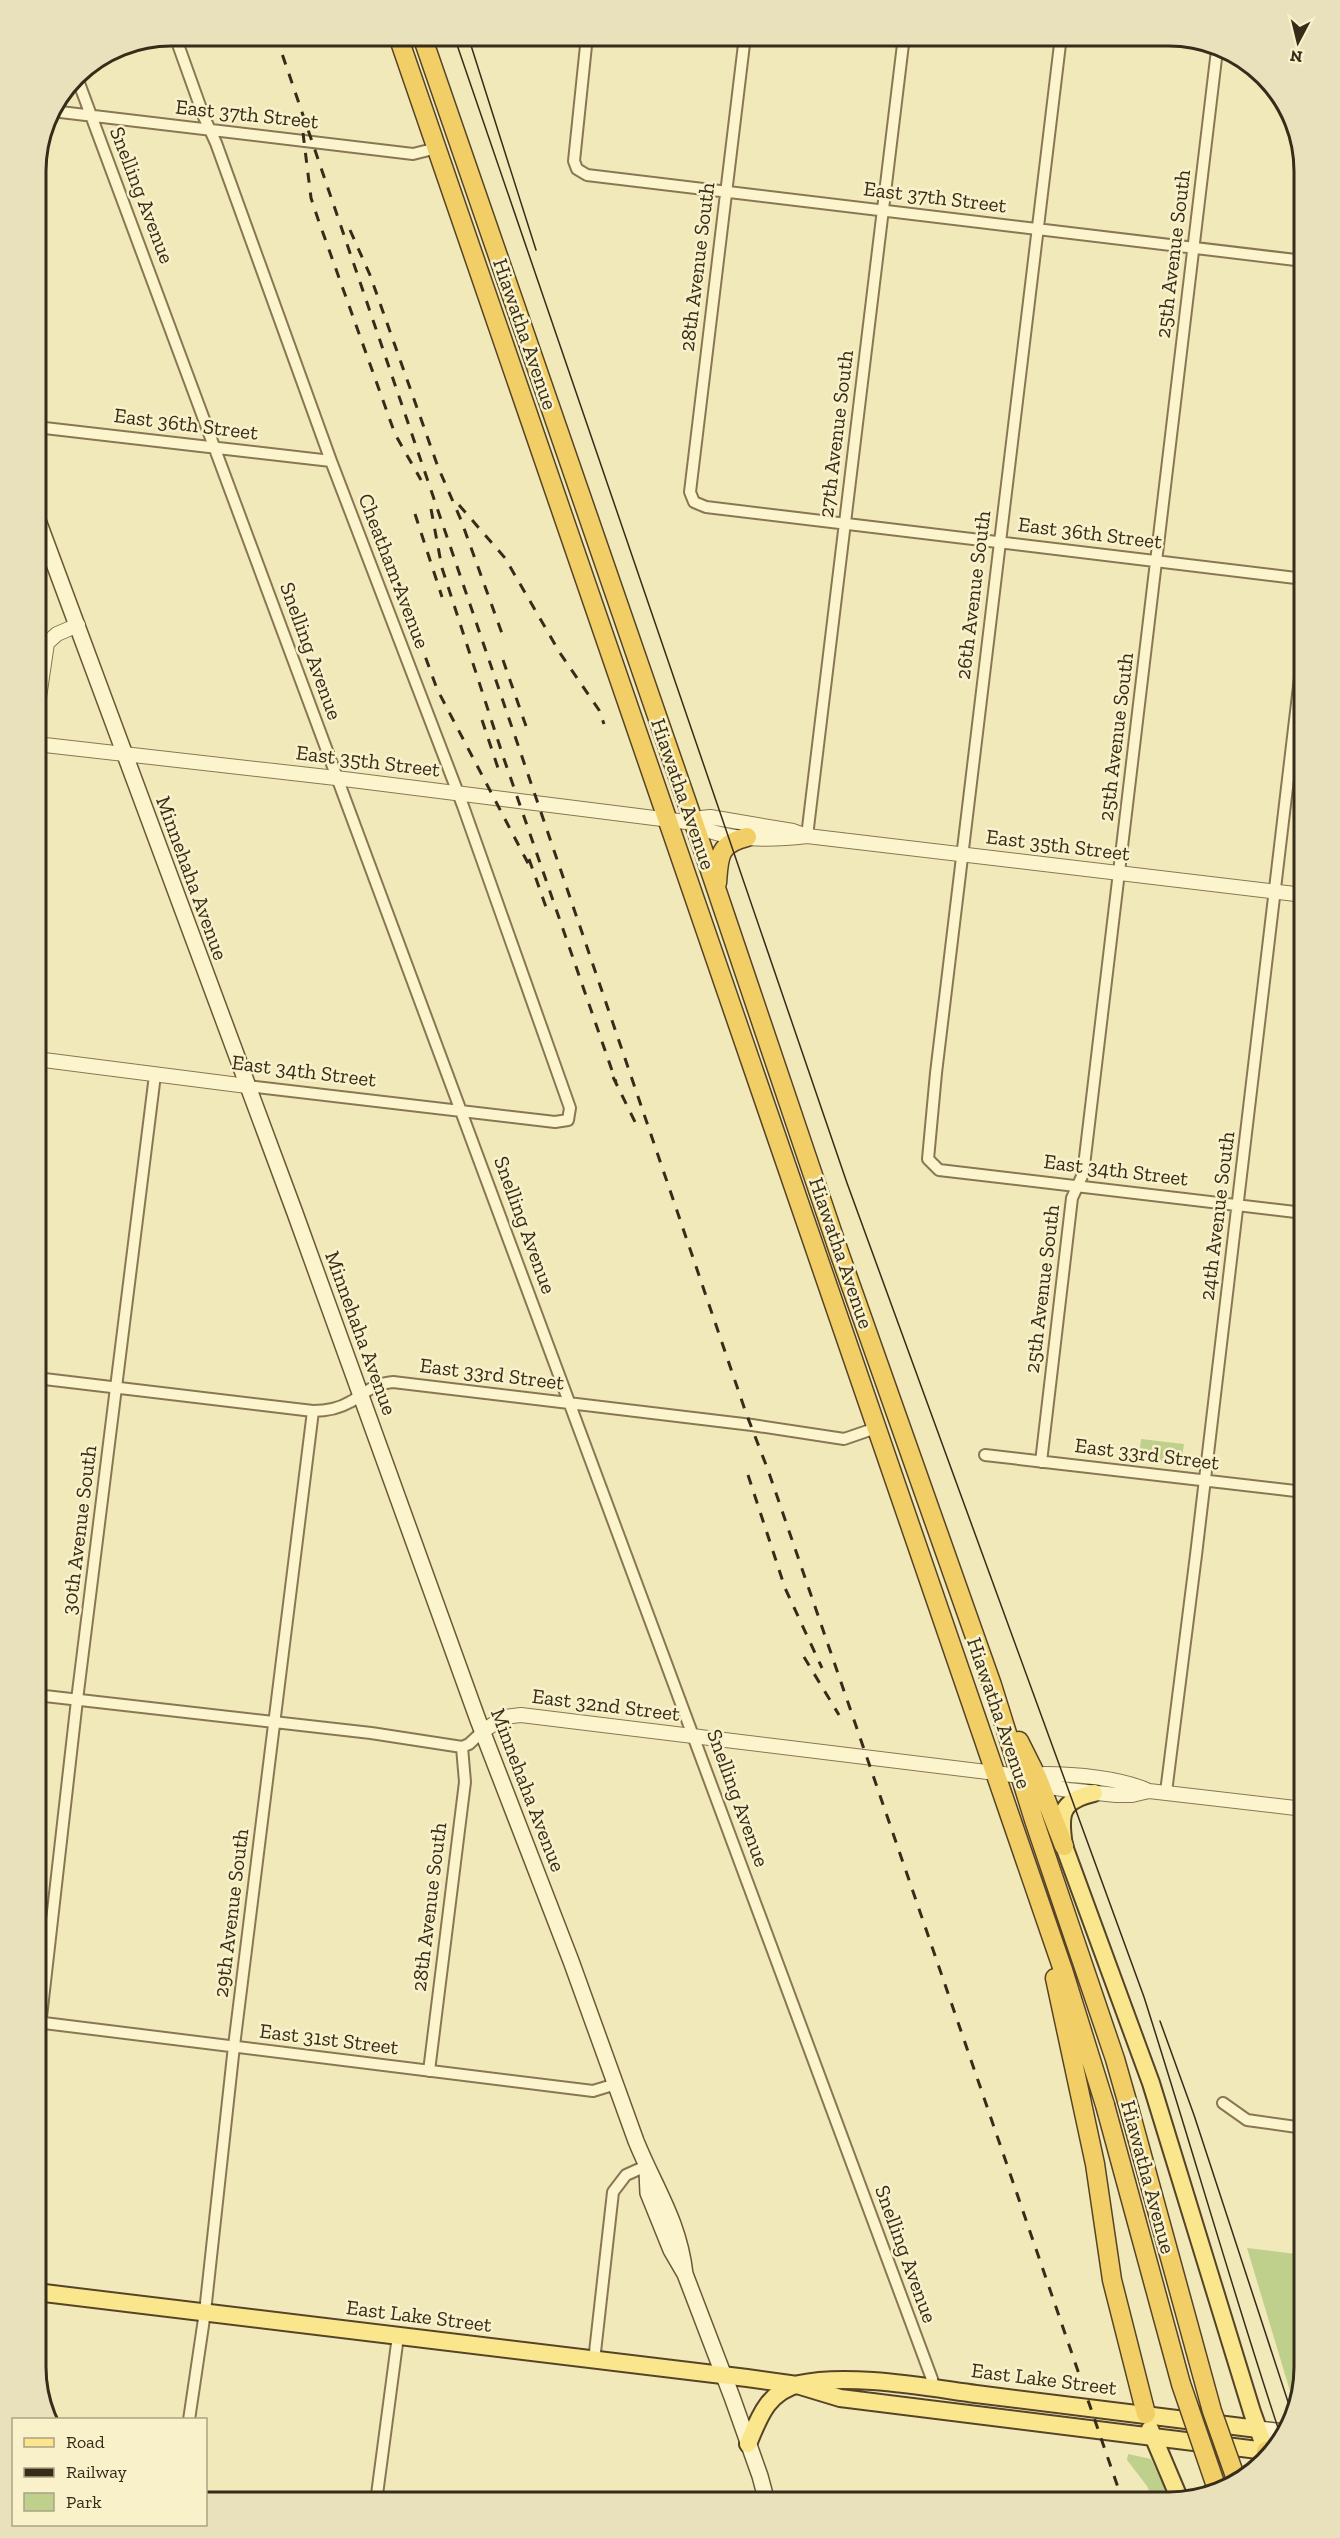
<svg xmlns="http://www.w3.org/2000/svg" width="1340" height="2538" font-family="'Zilla Slab',serif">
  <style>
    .green { fill: #bfd08d }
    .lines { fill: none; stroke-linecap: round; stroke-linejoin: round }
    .minor-casing { stroke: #897753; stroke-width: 14 }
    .tertiary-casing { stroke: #897753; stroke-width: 16 }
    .secondary-casing { stroke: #6b5836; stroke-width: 18 }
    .primary-casing { stroke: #564428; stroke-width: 20 }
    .trunk-casing { stroke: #564428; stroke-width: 21 }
    .minor { stroke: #fcf4cd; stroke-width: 10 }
    .tertiary { stroke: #fcf4cd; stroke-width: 14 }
    .secondary { stroke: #fcf4cd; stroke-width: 15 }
    .primary { stroke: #fae78d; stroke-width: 16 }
    .trunk { stroke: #f2cf66; stroke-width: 18 }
    .tram { stroke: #372c19; stroke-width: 1.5 }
    .rail { stroke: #372c19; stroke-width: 3; stroke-dasharray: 10 10; stroke-linecap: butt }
    .trunk-bridge-casing { stroke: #564428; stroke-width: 21; stroke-linecap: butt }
    .trunk-bridge { stroke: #f2cf66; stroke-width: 18 }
    .labels { text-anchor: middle; stroke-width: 5; stroke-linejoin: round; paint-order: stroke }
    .street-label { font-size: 21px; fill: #372c19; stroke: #f8f1ca }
    .rim { fill: none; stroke: #372c19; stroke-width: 3 }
  </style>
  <rect width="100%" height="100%" fill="#f1e9ba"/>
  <path class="green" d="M1141 1439 1184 1444 1181 1463 1139 1458Z
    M1247 2248 1304 2255V2367L1293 2401Z
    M1128 2454 1151 2459 1171 2502H1154L1147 2486 1127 2460Z"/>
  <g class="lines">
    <defs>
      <path id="minor" d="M175 36 204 117 216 143 331 461 463 806 570 1108 568 1120 555 1122 247 1086
        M587 36 574 161 577 169 587 175 1304 261
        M745 36 690 492 694 502 706 507 1304 579
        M1061 36 936 1073 928 1159 939 1170 1304 1213
        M76 75 932 2379 933 2388
        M52 111 413 154 437 148
        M36 427 331 461
        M807 836 904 36
        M36 1378 313 1411C327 1411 338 1409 350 1402 367 1393 371 1384 393 1382L752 1425 844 1439 876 1428
        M985 1455 1304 1492
        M1041 1462 1072 1198 1083 1174 1217 50
        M36 1695 371 1733 462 1747 469 1744 483 1731
        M1166 1792 1196 1555 1304 644
        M36 2022 593 2091 616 2084
        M36 2061 77 1700 155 1075
        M429 2071 465 1782 462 1747
        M1223 2103 1247 2120 1304 2128
        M594 2361 613 2192 626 2175 646 2166
        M189 2420 205 2312 234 2046 313 1411
        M376 2502 398 2336"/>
      <path id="tertiary" d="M36 718 47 643 57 634 78 625
        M36 744 336 778 694 823C721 842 774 840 807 836
        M694 823 701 818 710 817 793 831 807 836 1304 895
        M36 1059 247 1086
        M483 1731 504 1717 521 1715 1020 1776 1038 1779 1045 1786 1068 1790 1116 1795H1132L1149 1791
        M1038 1779 1044 1774C1075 1774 1121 1778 1149 1791L1304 1809"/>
      <path id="secondary" d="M36 515 295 1213 478 1720 571 1961 636 2141C655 2188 679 2221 685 2274
        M647 2171 648 2193 671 2250 685 2274 732 2397 760 2476 767 2502
        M1258 2429 1284 2432"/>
      <path id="primary" d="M36 2292 747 2378 797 2385 840 2398 1266 2451 1252 2412 1151 2083 1064 1846C1059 1814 1060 1801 1094 1793
        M1150 2429 1180 2500
        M748 2444C759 2418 767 2392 799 2384 850 2373 924 2387 976 2394 1070 2405 1164 2417 1258 2429"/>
      <path id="trunk" d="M398 36 1063 1970 1105 2105
        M422 36 694 823 840 1255 992 1685 1034 1820 1115 2059 1129 2108
        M717 883C719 857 718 844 747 837
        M1019 1741 1038 1779 1064 1846
        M1055 1978 1095 2164 1112 2280 1146 2414
        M1266 2451 1267 2454"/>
    </defs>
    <use href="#minor" class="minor-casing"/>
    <use href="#tertiary" class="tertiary-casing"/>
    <use href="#secondary" class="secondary-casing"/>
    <use href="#primary" class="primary-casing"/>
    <use href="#trunk" class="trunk-casing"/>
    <use href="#minor" class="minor"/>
    <use href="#tertiary" class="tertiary"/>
    <use href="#secondary" class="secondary"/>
    <use href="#primary" class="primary"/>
    <use href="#trunk" class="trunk"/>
    <path class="tram" d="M454 36 847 1183 1144 1997C1191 2144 1233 2293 1282 2440
      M468 36 536 250
      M1160 2021 1194 2115 1291 2411"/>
    <path class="rail" d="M276 36 746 1413 768 1470 1123 2502
      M303 133 311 198 318 219 395 434 421 480
      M350 230 370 275 438 467 461 520 504 639
      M459 505 505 558 560 653 599 710 604 724
      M431 509 442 568 504 759 616 1082
      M415 514 442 597
      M378 526 437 689 530 867
      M503 660 527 729
      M482 720 498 768
      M529 859 546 907
      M613 1077 636 1124
      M748 1475 785 1588 822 1668
      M804 1657 839 1715"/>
    <defs>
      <path id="trunk-bridge" d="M1105 2105 1181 2384 1218 2492
        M1129 2108 1212 2411 1236 2479"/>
    </defs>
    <use href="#trunk-bridge" class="trunk-bridge-casing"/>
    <use href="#trunk-bridge" class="trunk-bridge"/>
  </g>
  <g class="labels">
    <g class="street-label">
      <text transform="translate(247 114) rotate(6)" y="7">East 37th Street</text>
      <text transform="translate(142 195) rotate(69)" y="7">Snelling Avenue</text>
      <text transform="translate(935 197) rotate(7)" y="7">East 37th Street</text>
      <text transform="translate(1173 254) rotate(-83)" y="7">25th Avenue South</text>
      <text transform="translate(697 267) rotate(-83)" y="7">28th Avenue South</text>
      <text transform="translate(525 334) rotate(71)" y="7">Hiawatha Avenue</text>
      <text transform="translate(186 424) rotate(7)" y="7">East 36th Street</text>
      <text transform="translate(836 434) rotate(-83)" y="7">27th Avenue South</text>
      <text transform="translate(1090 533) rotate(7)" y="7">East 36th Street</text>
      <text transform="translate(394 571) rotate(69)" y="7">Cheatham Avenue</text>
      <text transform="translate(973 595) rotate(-83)" y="7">26th Avenue South</text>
      <text transform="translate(311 651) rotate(70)" y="7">Snelling Avenue</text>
      <text transform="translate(1116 737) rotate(-83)" y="7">25th Avenue South</text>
      <text transform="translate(368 761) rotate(7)" y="7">East 35th Street</text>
      <text transform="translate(683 794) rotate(71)" y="7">Hiawatha Avenue</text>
      <text transform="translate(1058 845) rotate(7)" y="7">East 35th Street</text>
      <text transform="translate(192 878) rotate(70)" y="7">Minnehaha Avenue</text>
      <text transform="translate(304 1071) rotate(7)" y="7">East 34th Street</text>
      <text transform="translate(1116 1170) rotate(7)" y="7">East 34th Street</text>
      <text transform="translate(1217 1216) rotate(-83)" y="7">24th Avenue South</text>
      <text transform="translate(525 1225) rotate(70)" y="7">Snelling Avenue</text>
      <text transform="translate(841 1253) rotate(71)" y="7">Hiawatha Avenue</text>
      <text transform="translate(1042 1289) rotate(-83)" y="7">25th Avenue South</text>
      <text transform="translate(361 1333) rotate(70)" y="7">Minnehaha Avenue</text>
      <text transform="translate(492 1374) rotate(7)" y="7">East 33rd Street</text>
      <text transform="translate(1147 1454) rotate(7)" y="7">East 33rd Street</text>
      <text transform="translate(79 1530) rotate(-83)" y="7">30th Avenue South</text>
      <text transform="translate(606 1705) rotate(7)" y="7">East 32nd Street</text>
      <text transform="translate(999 1713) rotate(71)" y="7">Hiawatha Avenue</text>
      <text transform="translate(528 1790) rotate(69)" y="7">Minnehaha Avenue</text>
      <text transform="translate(738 1798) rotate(70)" y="7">Snelling Avenue</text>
      <text transform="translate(429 1907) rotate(-83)" y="7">28th Avenue South</text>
      <text transform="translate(231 1913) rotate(-83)" y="7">29th Avenue South</text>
      <text transform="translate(329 2039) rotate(7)" y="7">East 31st Street</text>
      <text transform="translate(1148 2177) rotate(75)" y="7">Hiawatha Avenue</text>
      <text transform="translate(906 2254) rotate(70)" y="7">Snelling Avenue</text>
      <text transform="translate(419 2316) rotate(7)" y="7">East Lake Street</text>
      <text transform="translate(1044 2379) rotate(7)" y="7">East Lake Street</text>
    </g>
  </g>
  <path d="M0 0H1340V2538H0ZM171 46H1169A125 125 0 0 1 1294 171V2367A125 125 0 0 1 1169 2492H171A125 125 0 0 1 46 2367V171A125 125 0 0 1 171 46Z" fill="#e9e1bc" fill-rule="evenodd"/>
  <path class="rim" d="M171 46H1169A125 125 0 0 1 1294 171V2367A125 125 0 0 1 1169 2492H171A125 125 0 0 1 46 2367V171A125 125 0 0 1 171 46Z"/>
  <rect x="12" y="2418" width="195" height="108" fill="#f8f1ca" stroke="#aba283" stroke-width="1.5"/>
  <rect x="24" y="2438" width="30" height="9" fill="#fae78d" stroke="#aba283" stroke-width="1.5"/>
  <text x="66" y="2448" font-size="18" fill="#372c19">Road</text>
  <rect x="24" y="2468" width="30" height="9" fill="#372c19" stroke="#aba283" stroke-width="1.5"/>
  <text x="66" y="2478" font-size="18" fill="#372c19">Railway</text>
  <rect x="24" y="2493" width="30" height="18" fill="#bfd08d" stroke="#aba283" stroke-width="1.5"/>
  <text x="66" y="2508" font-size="18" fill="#372c19">Park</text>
  <g transform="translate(1298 42) rotate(187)" stroke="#f8f1ca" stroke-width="4.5" paint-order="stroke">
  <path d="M0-4.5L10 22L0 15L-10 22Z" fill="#372c19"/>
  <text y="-9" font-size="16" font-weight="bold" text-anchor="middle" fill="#372c19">N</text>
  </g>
</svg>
